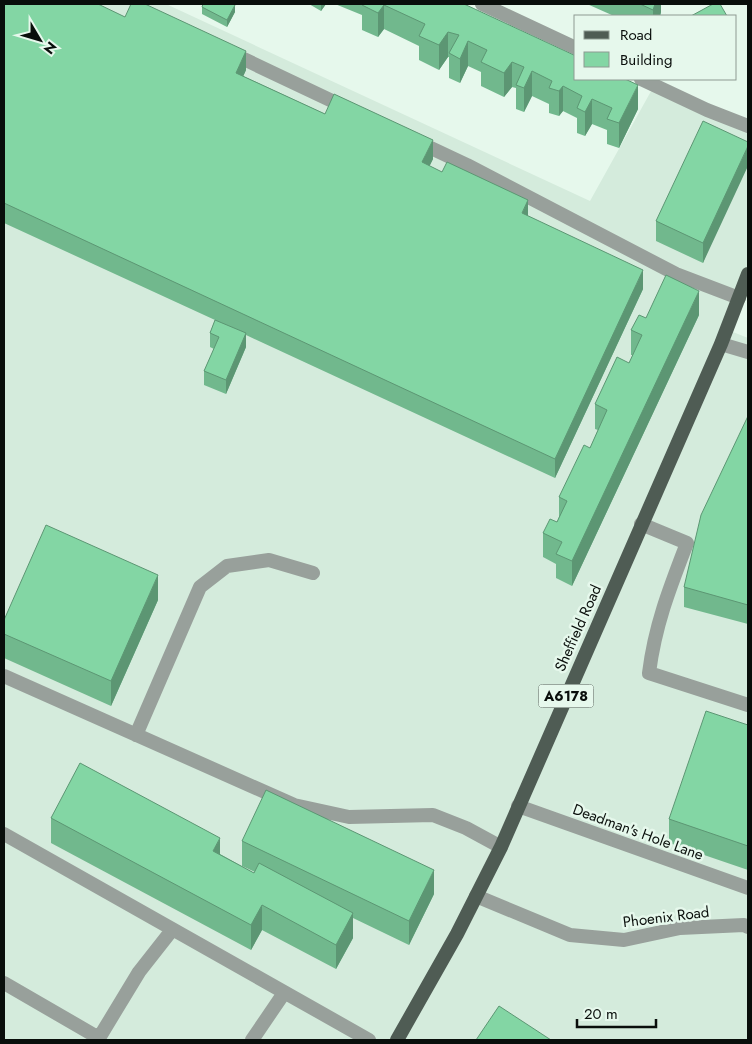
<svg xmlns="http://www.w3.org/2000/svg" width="752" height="1044" font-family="Jost,sans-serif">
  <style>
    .built { fill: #d4ebdc }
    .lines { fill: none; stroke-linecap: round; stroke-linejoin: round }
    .service { stroke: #98a09b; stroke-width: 14 }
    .minor { stroke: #98a09b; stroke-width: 14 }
    .primary { stroke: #4f5c54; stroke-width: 14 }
    .wall { fill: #71b88d }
    .shaded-wall { fill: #5c9673 }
    .building { fill: #83d6a4; stroke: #5c9673 }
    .labels { text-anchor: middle; stroke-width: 5; stroke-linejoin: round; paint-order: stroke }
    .shield { fill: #e6f8ec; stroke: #4b544e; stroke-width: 1 }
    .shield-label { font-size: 14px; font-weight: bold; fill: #090e0b }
    .street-label { font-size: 15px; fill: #090e0b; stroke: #e6f8ec }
  </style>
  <rect width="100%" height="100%" fill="#e6f8ec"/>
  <path class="built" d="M4 4H166L590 201 655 84 748 126V279L733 332 748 338V1040H4Z"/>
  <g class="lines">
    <path class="service" d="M231 53 347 108
      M416 141 467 165 676 274 739 298
      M721 344 748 352
      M641 524 687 543C670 587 655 625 649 673L748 705
      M4 676 294 805 349 817 433 815 466 828 501 847
      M136 735 200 587 227 566 269 560 313 573
      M518 806 748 888
      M4 834 369 1040
      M476 896 570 935 624 940 680 928 744 925 748 927
      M4 983 99 1038 139 972 172 930
      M252 1040 284 993"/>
    <path class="minor" d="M482 4 576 48
      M641 79 707 110 748 126"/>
    <path class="primary" d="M397 1040 457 934 501 847 721 344 748 274"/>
  </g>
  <path class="wall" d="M4 4 246 70 243 76 325 114 433 159 429 166 528 216 643 289 555 478 246 335V347L226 394 204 385V371L214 349 210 347V333L215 320 4 223Z
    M309 4H326L321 11Z
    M335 4H464L638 109 619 148 607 144V130L592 124 585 136 577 133V118L563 111 559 116 549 113V104L532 96 524 112 516 109V88L512 87 504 97 481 86V72L468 66 460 83 449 78V57H448L439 70 419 60V46L384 29 378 37 362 30V15Z
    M587 4H661V12L660 16H614Z
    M202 7 235 12 227 27 202 14Z
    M748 142 703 263 656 241V221Z
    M699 315 572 586 556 578V564L543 557V533L557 522 559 517V497L590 448 598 430 595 429V404L629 363 633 355H631V330L646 318Z
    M748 416V624L684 607V587Z
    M158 600 111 706 4 658V620Z
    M748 725V870L669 843V819Z
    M51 818 220 854 254 873 255 872 242 866V841L434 894 409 945 353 918V938L336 969 262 930 251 950 51 843Z"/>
  <path class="shaded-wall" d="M321 4H326L321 11Z
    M655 4H661V12L660 16H653V10Z
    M235 5V12L227 27V20Z
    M384 5V29L378 37V13Z
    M448 32V57L439 70V45Z
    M468 41V66L460 83V59Z
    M246 51V70L236 93V73Z
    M512 62V87L504 97V73Z
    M532 71V96L524 112V88Z
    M638 85V109L619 148V123Z
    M563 86V111L559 116V91Z
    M592 99V124L585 136V112Z
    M433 140V159L422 182V162Z
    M748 146V166L703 263V243Z
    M528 200V219L522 213Z
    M643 270V289L555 478V459Z
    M699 291V315L572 586V561Z
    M246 333V347L226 394V380Z
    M158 575V600L111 706V681Z
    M220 838V862L213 851Z
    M434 870V894L409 945V921Z
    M262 905V930L251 950V925Z
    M353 913V938L336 969V945Z"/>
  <path class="building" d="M4 4H98L125 17 131 4H145L246 51 236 73 325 114 334 94 433 140 422 162 442 172 447 162 528 200 522 213 643 270 555 459 4 203Z
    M203 4H234L235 5 227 20 202 7Z
    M362 4H464L576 56V79H625L638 85 619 123 607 119 612 108 592 99 585 112 577 108 582 96 563 86 559 91 549 88 552 81 532 71 524 88 516 85 524 67 512 62 504 73 481 62 487 50 468 41 460 59 449 53 459 35 448 32 439 45 419 36 425 24 384 5 378 13 362 5Z
    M640 4H655L653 10Z
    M713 4H720L727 16H691Z
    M703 121 748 142V146L703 243 656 221Z
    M666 275 699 291 572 561 556 554 562 542 543 533 550 519 557 522 567 501 559 497 584 445 590 448 607 410 595 404 617 357 629 363 642 335 631 330 639 315 646 318Z
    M215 320 246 333 226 380 204 371 219 337 210 333Z
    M748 416V605L684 587 701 515Z
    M46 525 158 575 111 681 4 634V620Z
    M706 711 748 725V846L669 819Z
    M80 763 220 838 213 851 254 873 259 863 353 913 336 945 262 905 251 925 51 818Z
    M266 790 434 870 409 921 242 841Z
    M499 1006 551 1040H476Z"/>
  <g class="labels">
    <rect class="shield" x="538.5" y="684.5" width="55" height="23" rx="4"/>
    <g class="shield-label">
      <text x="566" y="701">A6178</text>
    </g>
    <g class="street-label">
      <text transform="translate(578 628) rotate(-66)" y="5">Sheffield Road</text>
      <text transform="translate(638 832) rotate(20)" y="5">Deadman's Hole Lane</text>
      <text transform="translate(666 917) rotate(-7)" y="5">Phoenix Road</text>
    </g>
  </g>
  <rect width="752" height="1044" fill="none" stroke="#090e0b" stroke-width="10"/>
  <rect x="574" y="15" width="162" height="65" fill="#e6f8ec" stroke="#8e9a92"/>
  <rect x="584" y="31" width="25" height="8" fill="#4f5c54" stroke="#8e9a92"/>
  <text x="620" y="40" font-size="15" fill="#090e0b">Road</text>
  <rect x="584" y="52" width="25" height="15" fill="#83d6a4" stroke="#8e9a92"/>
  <text x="620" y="65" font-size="15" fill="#090e0b">Building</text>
  <g transform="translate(40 40) rotate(128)" stroke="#e6f8ec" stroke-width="4" paint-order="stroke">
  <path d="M0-4L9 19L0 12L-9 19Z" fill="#090e0b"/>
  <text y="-8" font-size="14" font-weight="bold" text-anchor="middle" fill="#090e0b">N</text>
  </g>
  <path d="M577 1019v8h79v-8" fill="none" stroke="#090e0b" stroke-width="2.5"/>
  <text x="584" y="1019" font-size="15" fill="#090e0b" stroke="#e6f8ec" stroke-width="4" paint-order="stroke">20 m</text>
</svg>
